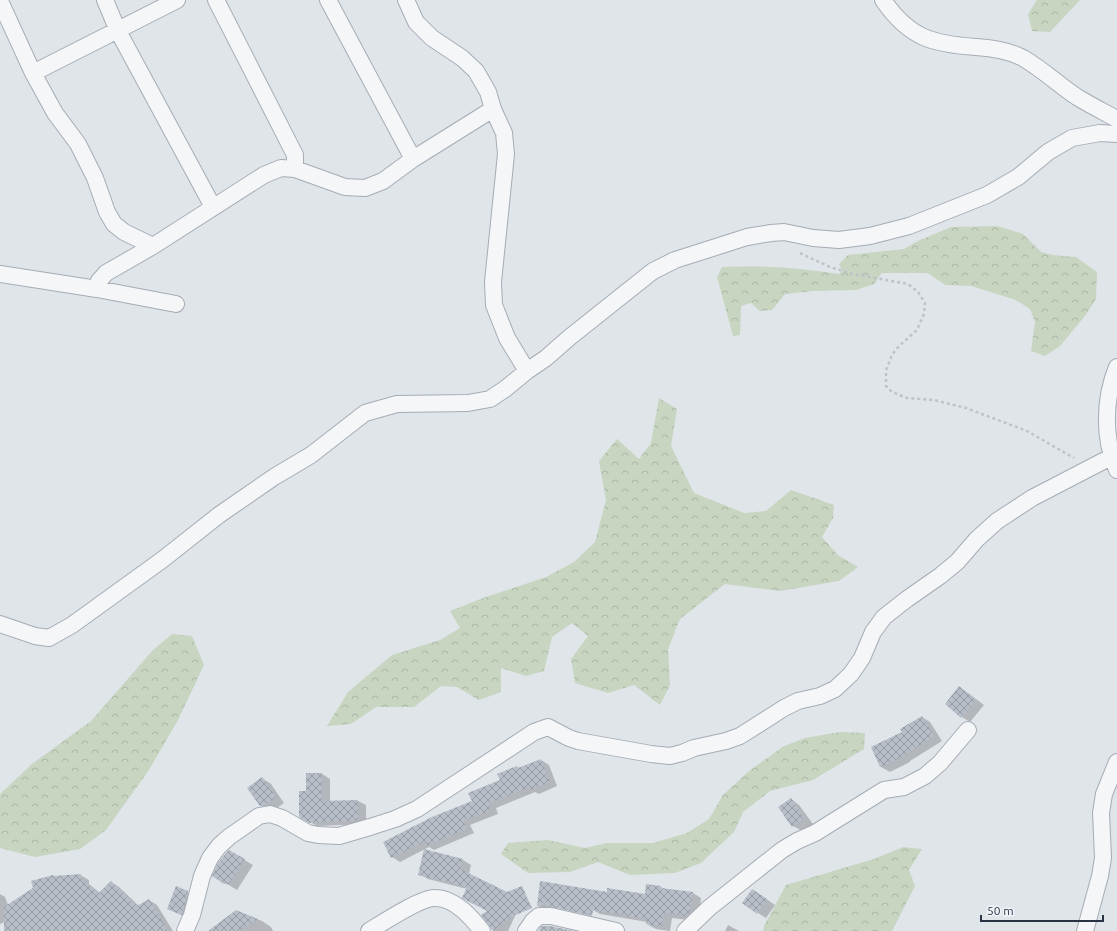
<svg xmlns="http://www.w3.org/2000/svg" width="1117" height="931" font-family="Ubuntu,sans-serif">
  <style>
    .forest { fill: url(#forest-crowns) }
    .shadow { fill: #0003; fill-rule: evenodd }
    .building { fill: url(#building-cross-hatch) }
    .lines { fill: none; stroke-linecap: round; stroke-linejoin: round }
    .street-casing { stroke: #a5acb5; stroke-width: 18 }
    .path { stroke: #bfc3c9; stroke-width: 2.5; stroke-dasharray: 3 3; stroke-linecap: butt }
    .street { stroke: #f4f6f8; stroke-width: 16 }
  </style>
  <defs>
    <pattern id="forest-crowns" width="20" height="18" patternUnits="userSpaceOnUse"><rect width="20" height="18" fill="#c7d5c1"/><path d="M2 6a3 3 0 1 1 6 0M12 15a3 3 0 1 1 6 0" fill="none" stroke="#abb7a7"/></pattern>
    <pattern id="building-cross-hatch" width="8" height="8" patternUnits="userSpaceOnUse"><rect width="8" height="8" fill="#b7bec8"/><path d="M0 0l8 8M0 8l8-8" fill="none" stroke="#959ba4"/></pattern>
  </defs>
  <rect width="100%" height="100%" fill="#e0e5ea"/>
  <path class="forest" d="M1037 0H1080L1050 32 1032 31 1028 14Z
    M998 226 1023 234 1041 252 1053 255 1076 257 1097 272 1096 299 1085 316 1060 346 1045 356 1031 351 1035 322 1030 309 1016 300 971 286 945 285 928 273H882L874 284 856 290 813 291 785 294 772 310 760 311 751 303 741 306 740 335 733 336 717 277 722 267C762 265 799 268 839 274L842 271 839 264 848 255 904 249 918 241 951 227Z
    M659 398 677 409 671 446 694 493 744 513 766 511 791 490 834 505 833 518 822 537 838 555 858 567 839 581 780 591 725 584 680 619 668 649 670 685 660 705 634 685 608 693 575 683 571 659 588 636 572 623 552 637 544 671 526 676 501 668V692L479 700 457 687 441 686 414 707H376L351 724 327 726 348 692 392 655 440 640 460 628 450 611 483 598 546 577 574 562 595 542 606 500 599 461 617 439 639 459 651 443Z
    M172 634 192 636 204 665 178 720 149 770 106 830 80 849 35 857 0 848V794L32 764 91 721 153 650Z
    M840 732 865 733 864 749 813 780 770 791 743 812 734 832 701 863 675 873 630 875 598 862 570 872 528 873 501 854 508 843 548 840 585 848 607 843H653L687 833 709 819 723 795 749 771 784 746 805 738Z
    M903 847 922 849 909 870 915 886 892 931H763L764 926 786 885 874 859Z"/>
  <path class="shadow" d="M960 688 968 693 984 705 970 722 962 717Z
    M922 717 930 722 942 741 910 761V762L890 772 881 767 872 748 904 732Z
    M541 760 549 765 557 786 539 794 535 792 496 808 498 814 470 825 474 833 434 850 429 847 400 862 392 857 473 802 501 781 517 767 520 769Z
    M307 774H322L330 779V802L358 801 366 805V824L317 826 300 816 307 792Z
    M262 778 271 784 284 803 274 810 270 811 261 805Z
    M791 799 799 805 813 824 802 831 793 826Z
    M229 851 253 865 237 890 214 876Z
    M463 860 471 865 469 874 522 901 508 931H494L483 915 488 911 467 889 428 879 419 874Z
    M80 875 89 880V884L100 893 111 882 119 887 139 906 149 900 157 905 173 931H5V922L0 924V894L5 897 8 905 56 877Z
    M661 887 665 890 693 893 701 898 699 918 696 921 672 918 670 931 656 929 647 924V922L600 914 591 909 646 895Z
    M177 888 197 897 190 919 168 909Z
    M571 888 580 893 575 914 546 910 538 906ZM555 907 571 910V912L555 909Z
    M761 895 775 905 766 918 758 913Z
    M237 912 262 921 271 927 273 931H210Z
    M728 925 739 931H725Z"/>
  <path class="building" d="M959 686 976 700 961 718 945 704Z
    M922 716 934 736 902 756V757L880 767 871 747 902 732 900 729Z
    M541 759 550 782 530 790 529 787 489 803 491 810 463 821 467 829 425 846 427 840 391 858 383 842 432 817 472 801 468 793 500 780 497 774 517 766 518 768Z
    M306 773H322V801L358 800 359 820 309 823 299 817V791H306Z
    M262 777 276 797 265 805 260 806 247 788Z
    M791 798 805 818 792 827 778 807Z
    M424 849 463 859 460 869 507 892 522 886 532 908 511 917 493 931 481 915 487 911 462 898 467 887 418 875Z
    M229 850 245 859 229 884H224L212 876 218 863Z
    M81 874V879L99 893 111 881 137 906 149 899 168 931H4V907L33 888 31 881 53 875 54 876Z
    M540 881 607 892V888L645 894 646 884 661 886V888L693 892 690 913 687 916 664 913 662 927 646 924V919L593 910 592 916 553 907 545 906 546 902 537 906Z
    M176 886 188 891 182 915 167 909Z
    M752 889 767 899 757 914 742 903Z
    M236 910 258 919 237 931H208Z
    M542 926H550L574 931H539L540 927Z"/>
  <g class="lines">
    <defs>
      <path id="street" d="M105 0 118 31 213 207
        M216 0 295 155V169
        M328 0 413 159
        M406 0 416 22 432 38 462 58 476 71 488 92 493 109 504 133 506 154 493 282 494 305 507 338 527 371
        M883 0C909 38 932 44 976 47 992 48 1008 50 1023 58 1042 69 1059 85 1077 97 1090 105 1104 112 1117 119
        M0 1 33 73 55 113 78 144 95 178 107 212 114 224 124 232 153 246
        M33 73 177 0
        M0 274 97 289 176 304
        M97 289 99 281 106 273 153 246 264 175 281 168 295 169 345 187 365 188 383 181 413 159 493 109
        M1117 367C1104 399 1103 438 1117 470
        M0 624 35 636 49 638 72 625 162 560 219 515 274 477 311 455 365 413 397 404 468 403 490 399 505 389 527 371 546 358 570 337 653 271 675 260 747 237 771 233 784 232 813 238 839 240 870 236 909 226 987 195 1018 177 1048 152 1072 138 1100 133 1117 134
        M185 931 192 915 202 876 210 858 219 846 229 837 259 816 270 814 282 818 308 833 318 835 339 836 370 827 395 819 417 809 534 732 548 727 569 738 578 741 651 754 670 756 682 753 694 748 726 741 740 736 784 708 798 701 820 696 835 689 851 674 862 658 873 632 884 617 907 599 940 576 957 562 977 539 997 521 1032 498 1111 457
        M369 931C382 923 422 897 435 898 455 898 471 917 482 931
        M526 931 533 921 539 916H551L616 931
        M685 931 709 908 782 850 797 841 815 833 884 790 904 787 925 776 940 763 968 730
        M1085 931 1100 876 1103 858 1101 813 1104 794 1117 762"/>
    </defs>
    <use href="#street" class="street-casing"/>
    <path class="path" d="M800 253 830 267 853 274 908 284 918 292 925 303 924 314 917 330 899 346 892 355 886 370V386L892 392 907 398 934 400 966 408 1027 431 1074 458"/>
    <use href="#street" class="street"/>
  </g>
  <path d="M981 915v6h122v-6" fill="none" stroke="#283343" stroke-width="2"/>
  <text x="987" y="915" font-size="12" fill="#283343" stroke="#f0f4f8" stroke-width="3" paint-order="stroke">50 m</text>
</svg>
